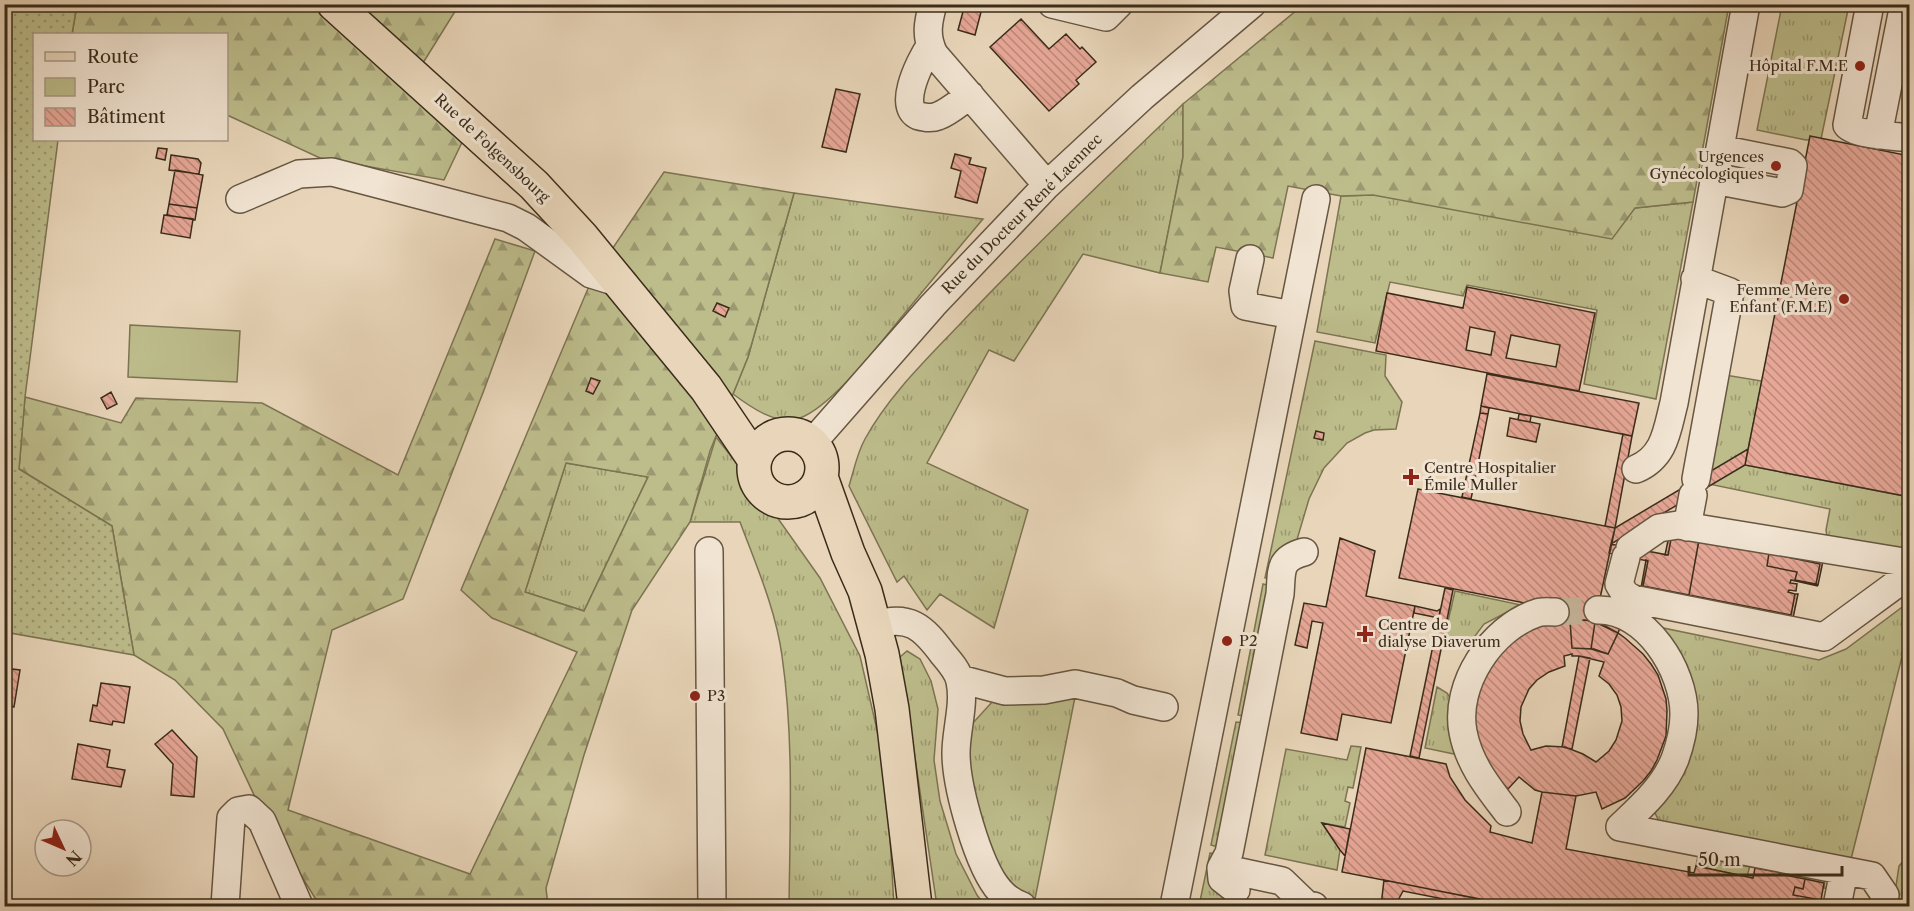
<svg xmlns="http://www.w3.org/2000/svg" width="1914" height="911" font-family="'Libre Caslon Text',serif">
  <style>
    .grass { fill: url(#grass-tufts); stroke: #7c7452; stroke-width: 1.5 }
    .forest { fill: url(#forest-firs); stroke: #7c7452; stroke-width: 1.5; fill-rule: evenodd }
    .park { fill: #bdbc8b; stroke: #7c7452; stroke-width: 1.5 }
    .garden { fill: url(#garden-dots); stroke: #7c7452; stroke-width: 1.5 }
    .building { fill: url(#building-back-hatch); stroke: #3a2c1a; stroke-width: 1.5; fill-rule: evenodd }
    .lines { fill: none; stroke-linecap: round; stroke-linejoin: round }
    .minor-tunnel { stroke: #c6b49a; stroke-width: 27; stroke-dasharray: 27 14; stroke-linecap: butt }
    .minor-casing { stroke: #665642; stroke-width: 30 }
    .major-casing { stroke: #3a2c1a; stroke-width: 36 }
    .minor { stroke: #f1e4d2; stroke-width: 27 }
    .major { stroke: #e9d6ba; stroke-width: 33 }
    .poi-dot { fill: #8f2418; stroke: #f1e4d2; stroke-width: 2 }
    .labels { text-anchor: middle; stroke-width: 6; stroke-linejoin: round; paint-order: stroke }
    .poi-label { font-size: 15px; fill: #3a2c1a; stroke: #f1e4d2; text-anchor: start }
    .street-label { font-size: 15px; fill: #3a2c1a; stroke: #f1e4d2 }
  </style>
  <defs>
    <pattern id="grass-tufts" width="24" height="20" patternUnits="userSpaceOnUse" patternTransform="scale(1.5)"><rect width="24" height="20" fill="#bdbc8b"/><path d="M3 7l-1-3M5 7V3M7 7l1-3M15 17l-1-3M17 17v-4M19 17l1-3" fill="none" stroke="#9b9971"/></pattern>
    <pattern id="forest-firs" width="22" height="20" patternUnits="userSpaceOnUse" patternTransform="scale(1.5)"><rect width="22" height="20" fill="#bdbc8b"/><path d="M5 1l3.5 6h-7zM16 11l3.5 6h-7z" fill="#9b9971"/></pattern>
    <pattern id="garden-dots" width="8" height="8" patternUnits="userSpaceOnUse" patternTransform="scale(1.5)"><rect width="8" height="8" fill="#bdbc8b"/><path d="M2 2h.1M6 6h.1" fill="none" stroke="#9b9971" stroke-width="1.8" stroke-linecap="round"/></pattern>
    <pattern id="building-back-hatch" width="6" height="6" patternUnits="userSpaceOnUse" patternTransform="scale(1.5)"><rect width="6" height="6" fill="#e7a797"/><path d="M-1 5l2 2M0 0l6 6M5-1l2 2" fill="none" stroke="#bc887a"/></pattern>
  </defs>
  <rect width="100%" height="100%" fill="#e9d6ba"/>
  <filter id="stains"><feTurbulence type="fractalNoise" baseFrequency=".00333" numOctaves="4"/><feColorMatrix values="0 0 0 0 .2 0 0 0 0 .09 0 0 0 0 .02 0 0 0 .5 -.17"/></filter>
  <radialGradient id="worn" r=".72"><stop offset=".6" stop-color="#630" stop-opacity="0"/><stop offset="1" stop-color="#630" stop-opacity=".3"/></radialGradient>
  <path class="grass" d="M1782 5H1849L1821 139 1806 140 1757 130Z
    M1183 104V157L1160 273 1083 254 1014 361 989 350 927 463 1028 510 994 628 940 594 927 610 904 576 897 582 849 486C854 470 857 453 865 439 889 395 927 359 961 323 1033 247 1108 176 1183 104Z
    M794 193 983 219C955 252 928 285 900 319 878 346 832 406 800 418 778 427 749 406 733 394L748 357Z
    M1373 195 1635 208 1693 202 1656 399 1584 384 1597 310 1467 285 1463 296 1390 282 1375 343 1317 332 1341 196Z
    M1315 341 1386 355 1385 376 1402 402 1396 429 1374 430 1365 433 1347 443 1324 468 1309 499 1296 543 1278 580 1265 578Z
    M1725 375 1762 381 1745 465 1909 497V557L1828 544 1826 530 1830 509 1704 483Z
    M716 437 760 493 820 578 860 656 886 769 894 906H789C790 823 794 739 782 656 776 610 756 565 740 522H690Z
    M566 463 648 477 584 611 525 592Z
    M1263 584 1277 587 1244 716 1238 715Z
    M1455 591 1521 605 1484 624 1469 644 1448 638 1445 647H1442Z
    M1909 602V629L1850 863 1660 823 1655 813V803L1683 759 1660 639 1663 628 1819 660 1846 649Z
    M907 651 920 659 931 681 938 709 934 760 940 801 956 854 977 895 985 906H937L900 657Z
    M1437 687 1447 693 1451 699 1454 754 1425 748Z
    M1075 697 1035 899 1014 886 1000 868 972 798 967 741 971 725 993 701 1032 704Z
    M1236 722 1243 723 1218 847 1211 845Z
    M1351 746 1361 747 1353 788 1348 787 1345 801 1350 803 1345 827 1322 823 1340 850 1337 870 1265 855 1286 749 1347 760Z
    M1909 843V904L1904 903 1903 906H1893L1899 866 1906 858Z
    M1699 851 1751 861 1747 877 1696 866Z
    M1210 853 1223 855 1226 893 1223 906H1199Z
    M1756 862 1830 878V889L1824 888V883L1755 868Z"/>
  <path class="forest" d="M77 5H459L413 79 464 138 444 180 320 158 227 115 226 34H72Z
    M1303 5H1729L1693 202 1635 208 1612 239 1373 195 1341 196 1288 186 1273 258 1216 247 1208 282 1160 273 1183 157V104Z
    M664 172 794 193 748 357 710 451 690 522 632 610 584 755 546 888 548 906H320L263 814 223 729 175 680 134 655 112 526 19 469 25 397 121 423 136 398 262 403 398 475 495 239 535 251 484 390 403 599 332 630 288 810 470 874 577 652 492 618 461 590 592 279ZM566 463 648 477 584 611 525 592Z"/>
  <path class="park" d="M130 325 240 331 237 382 128 377Z"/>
  <path class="garden" d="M4 5H77L72 34H34V140H58L25 397 19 469 112 526 134 655 5 632Z"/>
  <path class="building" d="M964 8 981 12 975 35 958 30Z
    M1021 19 1049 49 1066 34 1080 49 1082 47 1096 62 1076 80 1079 84 1049 111 990 47Z
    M836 89 860 94 846 152 822 147Z
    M1810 136 1910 156V497L1745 465Z
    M158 148 167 149 165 160 156 158Z
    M955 154 971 158 969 164 986 168 977 203 955 197 961 171 951 168Z
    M171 155 198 159 201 163 199 174 169 170Z
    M175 170 203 175 197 208 169 204Z
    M169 204 197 208 195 220 167 215Z
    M164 215 193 219 190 238 161 233Z
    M1467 287 1595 313 1579 391 1376 351 1387 293 1463 308ZM1470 327 1495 332 1491 355 1466 350ZM1511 335 1560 345 1556 367 1506 358Z
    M717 303 729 308 725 317 713 311Z
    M1487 374 1639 403 1632 436 1481 406Z
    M591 378 600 381 593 394 586 391Z
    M111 392 117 404 107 409 101 398Z
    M1481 406 1489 408 1488 414 1480 413Z
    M1480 413 1488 414 1471 499 1462 497Z
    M1519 414 1531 416 1530 422 1518 420Z
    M1510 418 1540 424 1536 442 1507 436Z
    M1316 431 1324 433 1323 440 1314 438Z
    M1623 434 1632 436 1615 528 1605 526Z
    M1748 449 1745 465 1611 544 1615 528Z
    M1418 489 1615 528 1595 622 1585 620 1555 621V609L1399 578Z
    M1670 531 1823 561 1818 585 1816 584 1820 564 1769 553 1672 534 1668 555H1665Z
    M1672 534 1699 540 1689 595 1643 586 1648 561 1609 553 1611 544 1668 555Z
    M1340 538 1375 551 1366 596 1415 606 1391 723 1342 714 1337 740 1301 733 1323 623 1312 621 1307 648 1295 645 1304 603 1326 607Z
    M1699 540 1769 553 1767 566 1797 572 1795 580 1818 586 1791 580 1790 583 1797 584 1796 591 1789 590 1788 592 1795 594 1791 615 1689 595Z
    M1769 553 1820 564 1816 584 1795 580 1797 572 1767 566Z
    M1646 560 1648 561 1643 586 1791 615 1795 594H1798L1793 618 1641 588Z
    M1445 588 1453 590 1419 758 1410 756Z
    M1415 606 1437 611 1440 609 1439 618 1414 613Z
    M1585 620 1595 622 1591 649 1572 648 1570 621Z
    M1555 621H1570L1572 648 1594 649 1608 654 1618 633 1625 638 1643 654 1651 664 1658 675 1666 699 1667 711 1666 736 1657 760 1651 771 1643 781 1625 798 1602 809 1596 792 1576 796 1542 792 1535 790 1519 777 1508 789 1499 781 1480 748 1475 724V711L1480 687 1499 654 1518 638 1528 631ZM1572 654V656H1579L1604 662 1599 676 1609 684 1617 695 1621 707 1622 721 1616 740 1609 751 1596 762 1583 754 1565 747 1546 746 1531 750 1523 734 1520 721 1521 707 1529 689 1537 680 1549 672 1565 666 1564 656Z
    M1595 622 1618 633 1608 654 1591 649Z
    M1599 623H1622L1618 633Z
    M1579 656 1590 658 1572 749 1562 747Z
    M4 668 20 670 14 707 4 706Z
    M101 683 130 687 124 723 113 721 112 725 90 721 93 705 97 706Z
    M172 730 197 757 194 797 171 795 173 764 155 744Z
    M78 744 110 750 107 767 125 770 121 787 72 779Z
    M1366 748 1446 764 1450 777 1465 800 1491 826 1490 832 1532 843 1542 792 1576 796 1566 849 1694 873 1696 866 1753 878 1755 868 1779 872V874L1805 879 1803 889 1795 887 1793 895 1821 900 1820 906H1500L1501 903 1342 872Z
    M1322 823 1350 829 1345 856 1340 850Z
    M1805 879 1824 883 1821 900 1793 895 1795 887 1803 889Z
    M1384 880 1489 901 1501 903 1500 906H1479L1403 891 1395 906H1381Z"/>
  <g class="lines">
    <path class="minor-tunnel" d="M1555 612 1598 610"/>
    <defs>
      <path id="minor" d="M933 4C928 22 925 36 934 54L1047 185
        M1052 4 1106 17 1119 4
        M1870 4 1847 125C1855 135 1895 136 1910 138
        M930 46C920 61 893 114 924 117 929 118 933 118 938 116 949 112 960 102 970 95
        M1878 135 1904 4
        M1714 180 1782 193 1789 190 1793 166 1790 163 1720 149
        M240 199 299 174 332 172 508 218 526 227 591 274 617 282
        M1250 259 1243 291 1245 306 1292 315
        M1695 279 1730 292 1696 479
        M812 443 933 305 1047 185 1142 97 1252 4
        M1636 469C1665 457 1667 430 1674 403L1746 4
        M1687 527 1693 495
        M1630 548 1659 528 1678 525 1910 563
        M709 551 712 906
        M1626 557 1619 584 1625 594 1633 599 1824 637 1910 574
        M1598 610C1646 609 1684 670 1684 714 1684 729 1680 745 1675 759 1664 787 1641 807 1620 827
        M875 625C909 614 923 627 943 654 949 661 958 671 960 681 965 704 956 730 956 753 956 786 978 867 1000 891 1006 898 1014 903 1022 906
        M960 679 1005 691 1044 690 1075 684 1117 693 1133 700 1164 707
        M1507 812C1488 787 1469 764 1463 732 1454 685 1491 628 1537 613 1542 611 1549 612 1555 612
        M1620 827 1872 876 1885 895 1883 906
        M1240 872 1282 881 1307 905 1314 906
        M1236 890 1222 879 1221 868 1229 853 1280 594C1282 571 1278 559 1304 552
        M225 906 231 818 238 811 249 809 262 821 299 906
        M1174 906 1316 199
        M1837 906 1844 871"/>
      <path id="major" d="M334 4 534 185 582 237 706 388 754 459
        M754 468a34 34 0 1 1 68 0a34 34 0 1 1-68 0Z
        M821 477 848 553 865 591 882 654 892 709 915 906"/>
    </defs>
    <use href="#minor" class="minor-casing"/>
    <use href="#major" class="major-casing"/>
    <use href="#minor" class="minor"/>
    <use href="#major" class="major"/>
  </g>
  <g class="poi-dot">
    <circle cx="1860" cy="66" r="6"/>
    <circle cx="1776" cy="166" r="6"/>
    <circle cx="1844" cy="299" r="6"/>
    <path d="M1408 468h6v6h6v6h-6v6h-6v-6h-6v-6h6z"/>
    <path d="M1362 625h6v6h6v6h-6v6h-6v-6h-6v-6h6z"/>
    <circle cx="1227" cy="641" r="6"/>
    <circle cx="695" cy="696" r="6"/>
  </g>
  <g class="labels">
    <g class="poi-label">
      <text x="1848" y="71" text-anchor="end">Hôpital F.M.E</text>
      <text x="1764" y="162" text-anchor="end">Urgences<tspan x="1764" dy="17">Gynécologiques</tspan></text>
      <text x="1832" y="295" text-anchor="end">Femme Mère<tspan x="1832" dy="17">Enfant (F.M.E)</tspan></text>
      <text x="1424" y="473">Centre Hospitalier<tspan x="1424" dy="17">Émile Muller</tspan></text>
      <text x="1378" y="630">Centre de<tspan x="1378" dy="17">dialyse Diaverum</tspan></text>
      <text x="1239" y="646">P2</text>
      <text x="707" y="701">P3</text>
    </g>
    <g class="street-label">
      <text transform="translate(492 148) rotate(43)" y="5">Rue de Folgensbourg</text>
      <text transform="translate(1022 214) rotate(-45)" y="5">Rue du Docteur René Laennec</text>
    </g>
  </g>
  <rect width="1914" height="911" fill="none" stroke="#e9d6ba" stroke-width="24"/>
  <rect x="6" y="6" width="1902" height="899" fill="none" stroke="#3a2c1a" stroke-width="3"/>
  <rect x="12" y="12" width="1890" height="887" fill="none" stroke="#3a2c1a" stroke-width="1.5"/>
  <rect x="33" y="33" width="195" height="108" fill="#f1e4d2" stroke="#a89a88" stroke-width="1.5"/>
  <rect x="45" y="52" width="30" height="9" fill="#e9d6ba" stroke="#a89a88" stroke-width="1.5"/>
  <text x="87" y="63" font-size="18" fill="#3a2c1a">Route</text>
  <rect x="45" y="78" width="30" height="18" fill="#bdbc8b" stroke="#a89a88" stroke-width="1.5"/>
  <text x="87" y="93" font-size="18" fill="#3a2c1a">Parc</text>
  <rect x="45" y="108" width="30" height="18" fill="url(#building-back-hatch)" stroke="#a89a88" stroke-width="1.5"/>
  <text x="87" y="123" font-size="18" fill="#3a2c1a">Bâtiment</text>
  <g transform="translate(63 848) rotate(134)"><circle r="28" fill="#f1e4d2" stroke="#a89a88" stroke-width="1.5"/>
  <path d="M0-4.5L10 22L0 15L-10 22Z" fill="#8f2418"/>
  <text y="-9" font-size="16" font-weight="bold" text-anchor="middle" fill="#3a2c1a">N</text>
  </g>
  <path d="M1689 866v9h153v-9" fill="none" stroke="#3a2c1a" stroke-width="3"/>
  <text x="1698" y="866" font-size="18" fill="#3a2c1a" stroke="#f1e4d2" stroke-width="4.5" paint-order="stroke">50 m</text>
  <rect width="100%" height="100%" filter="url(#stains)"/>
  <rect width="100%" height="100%" fill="url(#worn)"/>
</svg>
